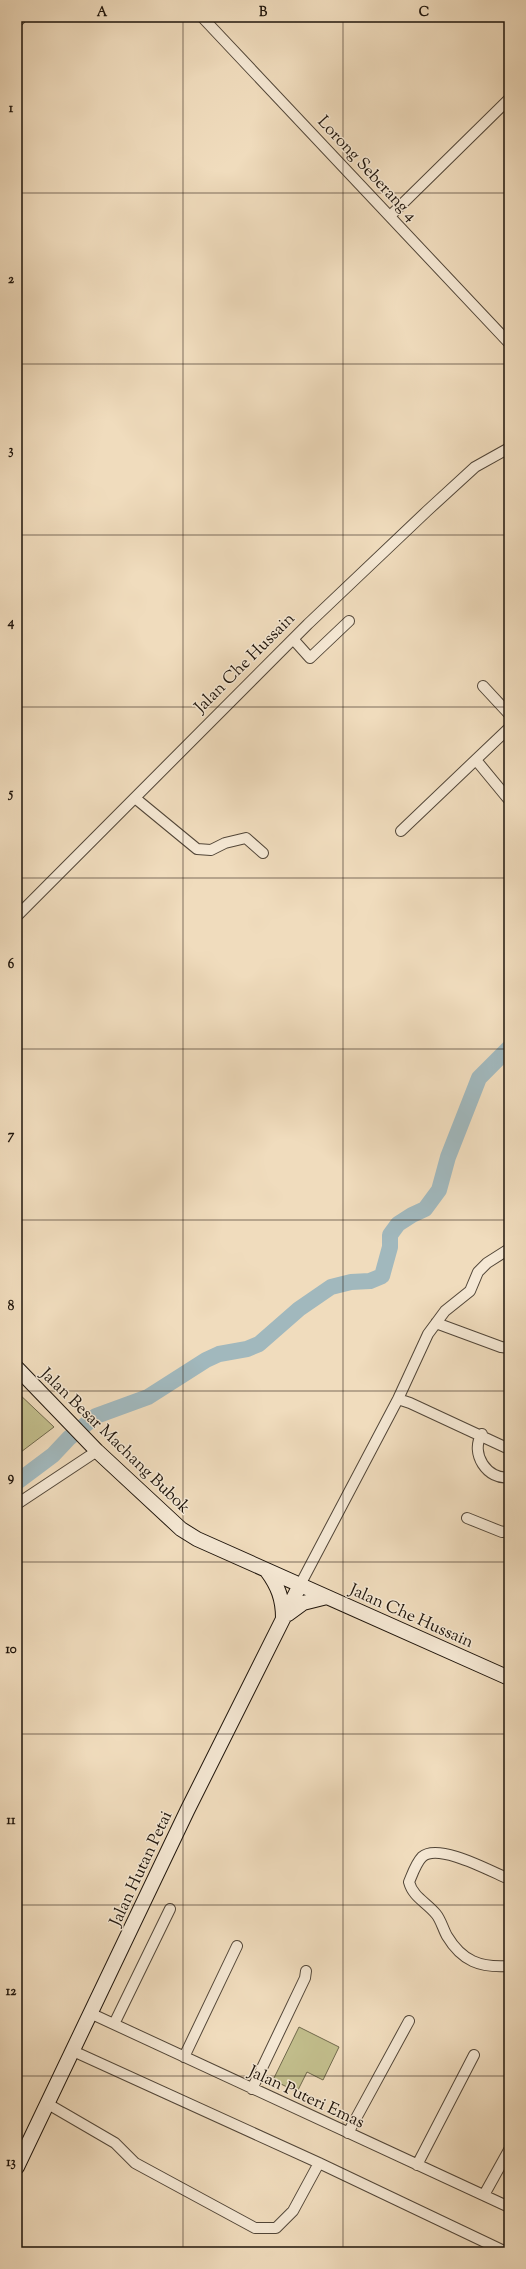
<svg xmlns="http://www.w3.org/2000/svg" width="526" height="2269" font-family="'Sorts Mill Goudy',serif">
  <style>
    .green { fill: #c2be8c; stroke: #70694c }
    .lines { fill: none; stroke-linecap: round; stroke-linejoin: round }
    .river { stroke: #a1b8bd; stroke-width: 16 }
    .street-casing { stroke: #524638; stroke-width: 12 }
    .secondary-casing { stroke: #1e140b; stroke-width: 16 }
    .street { stroke: #f5e8d4; stroke-width: 10 }
    .secondary { stroke: #f5e8d4; stroke-width: 14 }
    .grid { fill: none; stroke: #1e140b; stroke-width: 1; stroke-opacity: 0.55 }
    .labels { text-anchor: middle; stroke-width: 3; stroke-linejoin: round; paint-order: stroke }
    .street-label { font-size: 17px; fill: #1e140b; stroke: #f5e8d4 }
    .neatline { fill: none; stroke: #1e140b; stroke-width: 1.5 }
    .grid-label { font-size: 13px; text-anchor: middle; font-weight: bold; fill: #1e140b }
  </style>
  <rect width="100%" height="100%" fill="#f0dcbd"/>
  <filter id="stains"><feTurbulence type="fractalNoise" baseFrequency=".005" numOctaves="4"/><feColorMatrix values="0 0 0 0 .2 0 0 0 0 .09 0 0 0 0 .02 0 0 0 .5 -.17"/></filter>
  <radialGradient id="worn" r=".72"><stop offset=".6" stop-color="#630" stop-opacity="0"/><stop offset="1" stop-color="#630" stop-opacity=".3"/></radialGradient>
  <path class="green" d="M17 1392 54 1427 17 1455Z
    M299 2027 339 2047 323 2080 307 2072 297 2092 273 2080Z"/>
  <g class="lines">
    <path class="river" d="M17 1482 53 1455 69 1438 96 1416 148 1397 206 1360 219 1354 247 1349 259 1344 299 1309 331 1287 351 1282 370 1281 382 1276 390 1247V1235L398 1224 412 1215 425 1209 439 1190 448 1157 479 1078 509 1048"/>
    <defs>
      <path id="street" d="M202 17 509 343
        M17 22 22 17
        M390 216 509 99
        M293 639 310 658 349 621
        M483 686 509 714
        M476 760 509 800
        M135 798 197 849 211 850 225 843 246 838 263 853
        M401 831 509 728
        M17 916 308 624 427 511 475 467 509 448
        M436 1323 501 1347 509 1348
        M398 1399 410 1403 509 1449
        M482 1434C469 1453 488 1481 509 1477
        M17 1504 97 1451
        M467 1518 502 1532 509 1531
        M300 1585 398 1399 428 1334 445 1311 470 1291 478 1272 487 1263 509 1249
        M509 1879C492 1872 438 1842 422 1857 416 1863 412 1875 409 1882 413 1897 426 1902 436 1914 441 1920 443 1929 447 1936 462 1961 480 1968 509 1966
        M92 2014 509 2207
        M114 2024 170 1909
        M73 2051 319 2163 506 2252
        M184 2057 237 1946
        M252 2089 305 1978 306 1971
        M48 2104 115 2143 135 2163 255 2228H276L293 2211 319 2163
        M348 2133 409 2021
        M417 2165 474 2055
        M484 2195 509 2150"/>
      <path id="secondary" d="M17 1368 97 1451 181 1529 197 1539 509 1678
        M267 1571C278 1586 283 1599 283 1618
        M288 1614 303 1603 327 1597
        M17 2167 187 1811 300 1585"/>
    </defs>
    <use href="#street" class="street-casing"/>
    <use href="#secondary" class="secondary-casing"/>
    <use href="#street" class="street"/>
    <use href="#secondary" class="secondary"/>
  </g>
  <path class="grid" d="M183 17V2252M343 17V2252M17 193H509M17 364H509M17 535H509M17 707H509M17 878H509M17 1049H509M17 1220H509M17 1391H509M17 1562H509M17 1734H509M17 1905H509M17 2076H509"/>
  <g class="labels">
    <g class="street-label">
      <text transform="translate(368 168) rotate(47)" y="6">Lorong Seberang 4</text>
      <text transform="translate(244 662) rotate(-45)" y="6">Jalan Che Hussain</text>
      <text transform="translate(116 1440) rotate(44)" y="6">Jalan Besar Machang Bubok</text>
      <text transform="translate(412 1615) rotate(24)" y="6">Jalan Che Hussain</text>
      <text transform="translate(140 1868) rotate(-65)" y="6">Jalan Hutan Petai</text>
      <text transform="translate(307 2096) rotate(25)" y="6">Jalan Puteri Emas</text>
    </g>
  </g>
  <rect width="526" height="2269" fill="none" stroke="#f0dcbd" stroke-width="44"/>
  <rect x="22" y="22" width="482" height="2225" class="neatline"/>
  <g class="grid-label">
    <text x="102" y="16">A</text>
    <text x="263" y="16">B</text>
    <text x="424" y="16">C</text>
    <text x="11" y="112">1</text>
    <text x="11" y="283">2</text>
    <text x="11" y="454">3</text>
    <text x="11" y="626">4</text>
    <text x="11" y="797">5</text>
    <text x="11" y="968">6</text>
    <text x="11" y="1139">7</text>
    <text x="11" y="1310">8</text>
    <text x="11" y="1481">9</text>
    <text x="11" y="1653">10</text>
    <text x="11" y="1824">11</text>
    <text x="11" y="1995">12</text>
    <text x="11" y="2166">13</text>
  </g>
  <rect width="100%" height="100%" filter="url(#stains)"/>
  <rect width="100%" height="100%" fill="url(#worn)"/>
</svg>
